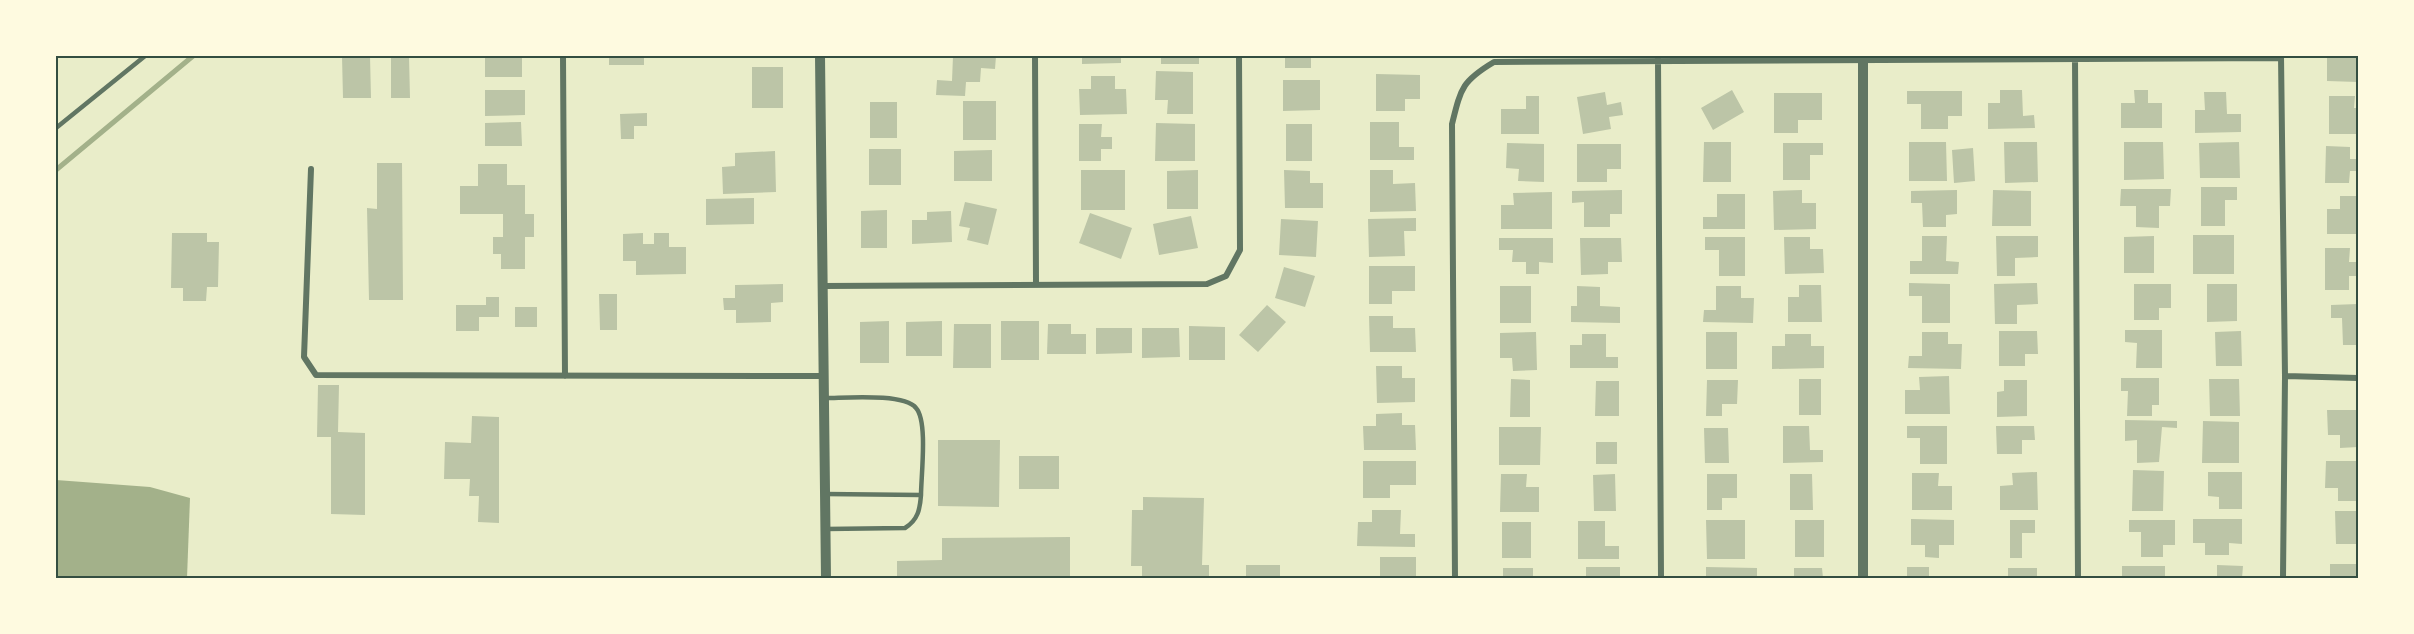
<svg xmlns="http://www.w3.org/2000/svg" width="2414" height="634" font-family="'Nunito Sans',sans-serif">
  <style>
    .water { fill: #a3b18a }
    .lines { fill: none; stroke-linecap: round; stroke-linejoin: round }
    .stream { stroke: #a3b18a; stroke-width: 5 }
    .building { fill: #bcc5a7 }
    .service { stroke: #617663; stroke-width: 4.5 }
    .minor { stroke: #617663; stroke-width: 6 }
    .tertiary { stroke: #617663; stroke-width: 10 }
    .neatline { fill: none; stroke: #344e41; stroke-width: 2 }
  </style>
  <rect width="100%" height="100%" fill="#e9edc9"/>
  <path class="water" d="M56 480 150 487 190 498 187 578H56Z"/>
  <g class="lines">
    <path class="stream" d="M56 170 193 56"/>
  </g>
  <path class="building" d="M342 56H370L371 98H343Z
    M391 56H409L410 98H391Z
    M485 56H522V77H485Z
    M609 56H644V65H609Z
    M953 56H996L995 69 981 68 980 82H966L965 96 936 95 937 80 952 81Z
    M1082 56H1121V63L1082 64Z
    M1161 56H1199V64H1161Z
    M1285 56H1311V68H1285Z
    M2327 56H2358V82L2327 81Z
    M752 67H783V108H752Z
    M1156 71 1193 72V114H1167L1168 100H1155Z
    M1376 74 1420 75V99H1405V111H1376Z
    M1091 76H1115V89H1126L1127 114 1080 115 1079 89H1091Z
    M1283 80H1320V110L1283 111Z
    M485 90H525V115L485 116Z
    M1732 90 1744 112 1713 130 1701 108Z
    M2000 90H2022L2023 116 2034 115 2035 128 1988 129V103H2000Z
    M2134 90H2148V103H2162V128H2121V103H2135Z
    M1907 91H1962V116H1948V129H1921V104H1907Z
    M1605 92 1607 105 1621 102 1623 115 1609 117 1611 129 1583 134 1577 97Z
    M2204 92H2226L2227 114H2241V132L2195 133V110H2205Z
    M1774 93H1822V120H1798V133H1774Z
    M1526 96H1539V134H1501V109H1526Z
    M2329 96H2355L2354 108H2358V134H2329Z
    M963 101H996V140H963Z
    M870 102H897V138H870Z
    M647 113V126H634V139H621L620 114Z
    M521 122 522 146H485V123Z
    M1370 122H1399V147H1414V160H1370Z
    M1156 123 1195 124V161H1155Z
    M1079 124H1102L1101 137H1112V149H1101V161H1079Z
    M1286 124H1312V161H1286Z
    M1704 142H1731V182H1703Z
    M1909 142H1946L1947 181H1909Z
    M2004 142H2037L2038 182 2005 183Z
    M2124 142H2163L2164 179 2124 180Z
    M2239 142 2240 178H2200L2199 143Z
    M1507 143 1544 144V182L1518 181 1519 169 1506 168Z
    M1783 143H1823V155H1810V180H1783Z
    M1577 144H1621V169H1607V182H1577Z
    M2326 146 2350 147V159H2358V171H2350L2349 183H2325Z
    M1973 148 1975 181 1954 183 1952 150Z
    M869 149H901V185H869Z
    M992 150V181H954V151Z
    M775 151 776 192 723 194 722 167 735 166V153Z
    M377 163H402L403 300H369L367 208 377 209Z
    M478 164H507V185H525V214H534V237H525V269H501V254H493V237H503V214H460V186H478Z
    M1081 170H1125V210H1081Z
    M1198 170V209H1167V171Z
    M1284 170 1310 171V183H1323V208H1285Z
    M1370 170H1393V184L1415 183 1416 211 1370 212Z
    M2201 187H2237V200H2225V226H2201Z
    M2121 189H2171L2170 206H2159V228L2136 227V206H2120Z
    M1622 190V214H1610V227H1584V202L1572 203V191Z
    M1802 190V203H1816V229L1774 230 1773 191Z
    M1957 190V214L1946 215V227H1923L1922 203H1911V191Z
    M1993 190 2031 191V226H1992Z
    M1552 192V229H1501V205H1514L1513 193Z
    M1717 194H1745V229H1703V217H1717Z
    M2340 196H2358V234H2327V209H2340Z
    M754 198V224L706 225V199Z
    M965 202 997 209 988 245 967 240 970 228 959 226Z
    M887 210V248H861V211Z
    M951 211 952 242 912 244V220H927V212Z
    M1090 213 1132 228 1121 259 1079 243Z
    M1191 216 1198 248 1159 255 1153 224Z
    M1416 218V231H1404L1405 256 1369 257 1368 219Z
    M1281 219 1318 221 1316 257 1279 255Z
    M172 233H207V242H219L218 287H207L206 301H183V288H171Z
    M643 233V244H654V233H669V247H686V274L636 275V261H623V234Z
    M2193 235H2234V274H2193Z
    M1922 236H1947L1946 261 1959 262 1958 274H1910V261H1922Z
    M1996 236H2038V257L2015 258V276H1997Z
    M2154 236V273H2124V237Z
    M1705 237H1745V276H1719V250H1705Z
    M1784 237H1810V249H1823L1824 273 1785 274Z
    M1499 238H1553V263L1539 262V274H1526V262H1512L1513 250H1499Z
    M1580 238H1621L1622 262H1608V274L1581 275Z
    M2325 248H2350L2349 262H2358V276H2349V290H2325Z
    M1369 266H1415V291H1392V304H1369Z
    M1284 267 1315 276 1305 307 1275 298Z
    M1909 283 1950 284V323H1922V296H1909Z
    M2037 283 2038 304 2017 305V324H1995L1994 284Z
    M783 284V302L771 303V322L736 323V310H724L723 298H735V285Z
    M2134 284H2171V308H2159V320H2134Z
    M2207 284H2237V321L2207 322Z
    M1799 285H1821L1822 322H1788V297H1799Z
    M1500 286H1531V323H1500Z
    M1577 286 1600 287V306L1620 307V323L1571 322V306H1577Z
    M1716 286H1741V298H1754L1753 323 1703 322 1704 310H1716Z
    M599 294H617V330H600Z
    M486 297H499V317H479V331H456V305H486Z
    M2358 304V345H2343L2342 318H2331V305Z
    M1267 305 1286 322 1258 352 1239 335Z
    M515 307H537V327H515Z
    M1369 316H1393V328H1415L1416 352H1370Z
    M889 321V363H860V322Z
    M942 321V356H906V322Z
    M1001 321H1039V360H1001Z
    M954 324H991V368H953Z
    M1048 324H1071V334H1086V354H1047Z
    M1189 326 1225 327V360H1189Z
    M1096 328H1132V353L1096 354Z
    M1142 328H1179L1180 357 1142 358Z
    M2125 330H2162V368H2136L2137 343 2125 342Z
    M1999 331H2037L2038 354H2025V366H1999Z
    M2241 331 2242 366H2216L2215 332Z
    M1536 332 1537 370 1513 371 1512 358H1500V333Z
    M1706 332H1737V369H1706Z
    M1922 332H1948V344H1962L1961 369 1908 368 1909 356H1922Z
    M1582 334H1606V357H1618V368H1570V345H1582Z
    M1785 334H1811V346H1824V368L1772 369V346H1785Z
    M1376 366H1402V378H1415V402L1377 403Z
    M1949 376 1950 414H1905V390H1920L1919 377Z
    M2121 378H2159V405H2152V416H2127L2128 391H2121Z
    M1511 379 1530 380V417H1510Z
    M1799 379H1821V415H1799Z
    M2209 379H2239L2240 416H2210Z
    M1707 380H1738L1737 404H1722V416H1706Z
    M2004 380H2027V416L1997 417V392L2004 391Z
    M1596 381H1619V416H1595Z
    M318 385H339L338 432 365 433V515L331 514V437H317Z
    M2327 410H2358V447L2340 448V435H2328Z
    M1402 413V425H1415L1416 450H1364L1363 426H1376V414Z
    M472 416 499 417V523L478 522 479 496H469L470 479H444L445 442 471 443Z
    M2125 420 2177 421V428L2162 427 2159 462 2137 463V440L2125 441Z
    M2203 421 2239 422V463H2202Z
    M1783 426H1809L1810 450H1823V462L1783 463Z
    M1907 426H1947V464H1920V438H1907Z
    M1996 426H2034L2035 440H2022V454H1997Z
    M1499 427H1541L1540 465H1499Z
    M1704 428H1728L1729 463H1705Z
    M938 440H1000L999 507 938 506Z
    M1596 442H1617V464H1596Z
    M1019 456H1059V489H1019Z
    M1363 461H1416V485H1390V498H1363Z
    M2326 461H2358V501H2338V488H2325Z
    M2133 470 2164 471 2163 511H2132Z
    M2037 472 2038 510H2000V486L2013 485 2012 473Z
    M2208 472H2242V509H2219V497L2208 496Z
    M1912 473H1939L1938 486H1952V510H1912Z
    M1501 474H1527L1526 487H1539V512H1500Z
    M1615 474 1616 511H1594L1593 475Z
    M1707 474H1737V498H1722V510H1707Z
    M1790 474H1812L1813 510H1790Z
    M1143 497 1204 498 1202 565H1209V578H1142V566H1131L1132 510H1143Z
    M1372 510H1401L1400 534H1415V547L1357 546 1358 522H1372Z
    M2335 511H2358V544H2336Z
    M1911 519 1954 520V545H1939V558L1925 557V545H1911Z
    M2193 519H2242V544L2229 543V555H2205V543H2193Z
    M1706 520H1745V559H1707Z
    M1795 520H1824V557H1795Z
    M2010 520H2035V533H2022V558H2010Z
    M2129 520H2175V545H2163V557H2141V532H2129Z
    M1578 521H1605V546H1619V559H1578Z
    M1502 522H1531V558H1502Z
    M1070 537V578H897V561L942 560V538Z
    M1380 557H1416V578H1380Z
    M2330 564H2356V578H2330Z
    M1246 565H1280V578H1246Z
    M2217 565 2243 566 2242 578H2217Z
    M2122 566H2165V578H2122Z
    M1586 567H1620V578H1586Z
    M1706 567 1757 568V578H1706Z
    M1907 567H1929V578H1907Z
    M1503 568H1533V578H1503Z
    M1794 568H1822L1823 578H1794Z
    M2008 568H2037V578H2008Z"/>
  <g class="lines">
    <path class="service" d="M56 128 145 56
      M825 494 921 495C921 476 928 421 916 408 904 393 845 398 826 398
      M826 529 905 528C918 520 920 509 921 495"/>
    <path class="minor" d="M563 56 565 376
      M1035 56 1036 284
      M2281 56 2285 376 2283 578
      M2075 59 2078 578
      M1658 60 1661 578
      M311 169 304 357 316 375 825 376
      M823 286 1207 284 1226 276 1240 250 1239 56
      M2285 376 2358 378
      M1455 578 1452 124C1461 88 1462 81 1494 62L2281 58"/>
    <path class="tertiary" d="M820 56 826 578
      M1863 56V578"/>
  </g>
  <rect width="2414" height="634" fill="none" stroke="#fefae0" stroke-width="114"/>
  <rect x="57" y="57" width="2300" height="520" class="neatline"/>
</svg>
